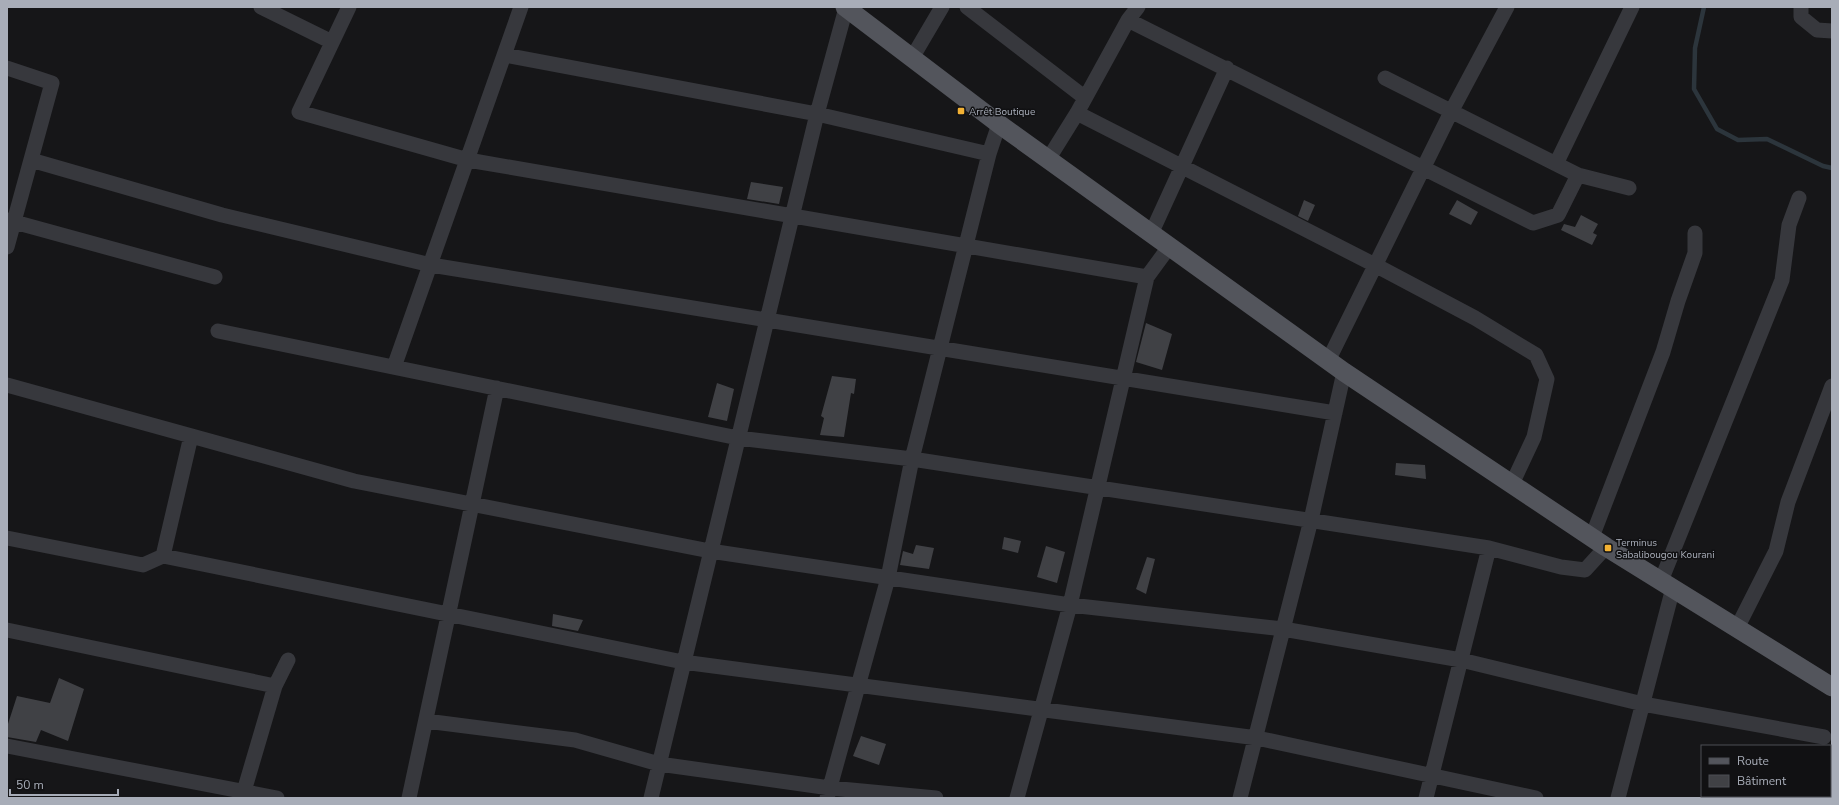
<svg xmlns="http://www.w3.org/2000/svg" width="1839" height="805" font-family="'Nunito Sans',sans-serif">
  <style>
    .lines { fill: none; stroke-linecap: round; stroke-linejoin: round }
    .stream { stroke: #2c353c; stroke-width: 4.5 }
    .building { fill: #404145 }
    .minor { stroke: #37383d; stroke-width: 15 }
    .major { stroke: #53555c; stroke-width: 19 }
    .poi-dot { fill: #f2b134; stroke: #111113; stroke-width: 1.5 }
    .labels { text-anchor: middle; stroke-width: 3; stroke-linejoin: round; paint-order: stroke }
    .poi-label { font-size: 10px; fill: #a8adb8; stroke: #111113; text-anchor: start }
  </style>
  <rect width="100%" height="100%" fill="#161618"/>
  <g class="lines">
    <path class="stream" d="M1704 7 1695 48 1694 89 1717 129 1738 140 1767 139 1823 166 1832 168"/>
  </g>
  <path class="building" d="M751 182 783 187 779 204 747 199Z
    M1304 200 1315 205 1308 221 1298 216Z
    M1457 200 1478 212 1471 225 1449 214Z
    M1581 215 1598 224 1593 233 1597 235 1592 245 1561 230 1564 224 1575 227Z
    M1146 323 1172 334 1162 370 1136 362Z
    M832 376 856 379 854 394 851 393 844 437 820 435 824 418 821 416Z
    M717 383 734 389 727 421 708 417Z
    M1396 463 1425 465 1426 479 1395 475Z
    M1004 537 1021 541 1018 553 1002 549Z
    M916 545 934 548 929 569 900 565 903 551 913 554Z
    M1046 546 1065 552 1057 583 1037 577Z
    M1147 557 1155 559 1146 594 1136 589Z
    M553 614 583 620 578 631 552 626Z
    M59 678 84 689 68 741 41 730 36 742 7 737V727L17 696 50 703Z
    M861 736 886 744 879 765 853 756Z"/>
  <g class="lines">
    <path class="minor" d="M261 7 332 42
      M349 7 299 112 468 160 1147 277
      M967 7 1084 97
      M1801 7V17L1817 30 1832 31
      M1128 20 1533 223 1558 215 1578 175
      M505 55 817 114 989 154
      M912 58 942 7
      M7 68 52 83 7 247
      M1385 78 1578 175 1629 188
      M1077 113 1375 265 1475 318 1536 355 1547 379 1534 437 1512 484
      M1049 158 1077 113 1128 20 1138 7
      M31 160 222 215 431 265 1335 413
      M1556 164 1632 7
      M7 220 215 277
      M1151 234 1227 68
      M218 331 738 438 912 459 1489 548 1561 567 1585 570 1606 547
      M1328 361 1451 112 1507 7
      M394 367 521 7
      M7 385 354 481 710 551 1070 605 1283 629 1461 660 1643 704 1824 737
      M1592 537 1663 352 1678 301 1695 253V233
      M7 538 143 565 163 556 683 662 1257 738 1536 798
      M163 556 191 436
      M1661 581 1782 280 1789 225 1799 198
      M1737 628 1776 551 1788 502 1832 386
      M7 630 275 686
      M426 721 575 740 659 764 830 788 936 798
      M7 746 277 798
      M242 798 275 686 288 660
      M409 798 497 388
      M651 798 817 114 846 8
      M827 798 888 578 912 459 989 154 999 124
      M1017 798 1070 605 1147 277 1169 247
      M1240 798 1311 520 1344 372
      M1426 798 1489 548
      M1618 798 1673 588"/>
    <path class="major" d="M845 7 999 124 1344 372 1606 547 1832 687"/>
  </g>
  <g class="poi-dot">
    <rect x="957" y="107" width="8" height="8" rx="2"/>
    <rect x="1604" y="544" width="8" height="8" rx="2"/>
  </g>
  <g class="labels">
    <g class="poi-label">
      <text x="969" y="115">Arrêt Boutique</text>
      <text x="1616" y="546">Terminus<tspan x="1616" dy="12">Sabalibougou Kourani</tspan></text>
    </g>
  </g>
  <rect width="1839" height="805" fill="none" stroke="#a8adb8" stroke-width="16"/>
  <rect x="1701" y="745" width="130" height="52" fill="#111113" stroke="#4d4f55"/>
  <rect x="1709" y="758" width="20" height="6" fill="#53555c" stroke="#4d4f55"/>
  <text x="1737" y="765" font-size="12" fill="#a8adb8">Route</text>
  <rect x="1709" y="775" width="20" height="12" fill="#404145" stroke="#4d4f55"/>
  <text x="1737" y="785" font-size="12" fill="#a8adb8">Bâtiment</text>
  <path d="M10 789v6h108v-6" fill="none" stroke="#a8adb8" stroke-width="2"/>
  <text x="16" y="789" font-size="12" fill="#a8adb8" stroke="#111113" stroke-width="3" paint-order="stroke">50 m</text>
</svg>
